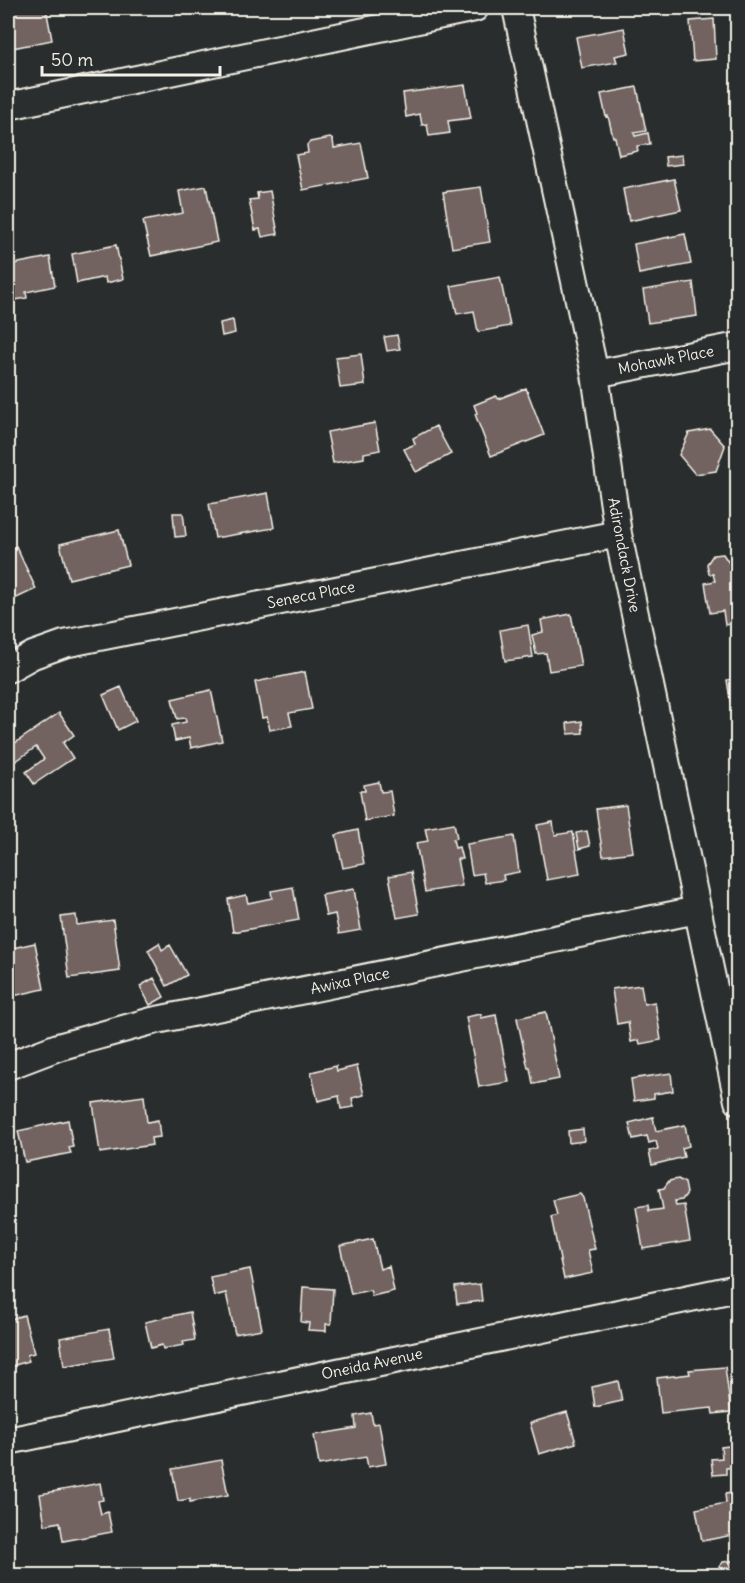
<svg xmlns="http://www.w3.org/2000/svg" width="745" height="1583" font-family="Delius,sans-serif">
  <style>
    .building { fill: #726461; stroke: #f4f1e8; stroke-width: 1.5 }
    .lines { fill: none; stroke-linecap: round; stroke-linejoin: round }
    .minor-casing { stroke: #f4f1e8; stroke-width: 30 }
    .minor { stroke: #2a2d2e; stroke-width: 26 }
    .labels { text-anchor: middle; stroke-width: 6; stroke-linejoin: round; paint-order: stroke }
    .street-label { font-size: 15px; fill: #f4f1e8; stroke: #2a2d2e }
  </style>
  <rect width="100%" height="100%" fill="#2a2d2e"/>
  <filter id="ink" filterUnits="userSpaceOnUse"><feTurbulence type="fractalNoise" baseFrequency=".0167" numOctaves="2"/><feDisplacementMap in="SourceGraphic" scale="12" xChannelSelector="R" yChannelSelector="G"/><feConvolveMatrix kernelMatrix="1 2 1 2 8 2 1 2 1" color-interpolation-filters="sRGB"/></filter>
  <g filter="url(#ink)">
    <path class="building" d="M8 8H46L52 40 8 49Z
      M714 19 716 59 693 61 690 21Z
      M624 28 629 53 615 56 617 62 582 68 576 37Z
      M465 85 471 118 448 121 450 133 429 136 427 124 422 125 420 114 406 117 403 93Z
      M637 87 646 131 634 133 635 136 648 133 650 144 637 146 638 151 619 155 615 137H613L608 116 606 117 601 94Z
      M330 138 333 140 334 148 361 143 368 178 303 190 296 155 308 153 307 145 310 142Z
      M682 155 683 164 666 166 665 157Z
      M674 179 681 210 629 221 623 189Z
      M206 186 217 242 151 256 143 221 183 213 179 191Z
      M481 187 490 242 452 248 443 192Z
      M270 191 278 234 262 237 260 229 255 230 249 200 258 199 257 193Z
      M685 234 691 264 639 274 634 244Z
      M116 245 123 279 106 283 105 277 77 283 72 254Z
      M50 257 55 286 26 292 27 298 9 301 8 265Z
      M500 277 510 326 478 332 474 311 457 314 451 286Z
      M693 282 697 316 648 323 643 290Z
      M233 320 235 333 222 336 220 323Z
      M397 335 400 349 387 351 384 337Z
      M361 354 365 385 340 388 336 357Z
      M526 388 544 435 491 456 475 414 477 413 474 405 496 396 498 399Z
      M375 423 380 450 364 453V458L333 463 327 432Z
      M436 426 451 454 416 472 404 449 415 444 413 438Z
      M710 429 725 446 716 471 695 474 679 455 689 433Z
      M268 493 274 528 215 538 209 504Z
      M173 513H183L186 536 175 537Z
      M119 530 128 565 69 579 60 544Z
      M16 546 36 589 8 602V550Z
      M723 554 733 569 734 576 738 575V623L725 625 723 611 710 613 705 583 715 581 713 574H709L707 564 713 555Z
      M571 614 581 666 549 671 546 653 536 654 532 635 543 632 541 620Z
      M528 625 533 657 505 661 500 630Z
      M305 672 312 709 289 713 292 726 270 730 267 717 262 718 255 682Z
      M738 678V729L735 730 727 680Z
      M121 687 136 721 118 730 103 695Z
      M211 690 222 741 191 748 189 738 175 741 172 725 186 722 185 718 177 719 172 699Z
      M59 713 74 735 63 743 73 758 34 784 26 772 44 759 36 747 16 761 8 748Z
      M582 721 583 733 568 734 567 723Z
      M379 782 381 792 390 791 394 816 365 821 360 791H365L364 785Z
      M626 805 633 852 603 856 596 809Z
      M553 822 555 835 573 832 580 874 547 880 537 825Z
      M454 823 457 838 453 839 455 848 459 847 462 859H457L462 886 425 892 416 843 428 841 425 828Z
      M358 830 364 864 343 868 336 835Z
      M587 831 590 846 579 849 576 833Z
      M514 836 519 872 503 875 504 880 485 883 483 873 472 875 467 844Z
      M411 872 419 914 397 918 389 876Z
      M293 887 299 920 233 932 228 899 246 895 248 903 272 898 271 891Z
      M354 889 361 930 339 934 335 914 326 916 322 895Z
      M76 915 77 925 113 920 120 971 69 978 61 917Z
      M35 943 44 989 8 997V963H9L8 949Z
      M159 943 162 950 170 945 187 975 167 986 148 950Z
      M154 978 164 997 150 1005 140 986Z
      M641 985 644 1004 655 1002 661 1040 640 1044 639 1040 631 1042 628 1022 617 1024 612 989Z
      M546 1012 559 1079 533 1084 530 1068H528L517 1018Z
      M481 1014V1018L496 1015 509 1082 479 1087 466 1017Z
      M336 1066 337 1071 357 1066 364 1095 352 1098 354 1107 341 1109 339 1096 318 1101 311 1072Z
      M671 1073 673 1091 654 1094V1098L634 1101 631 1079Z
      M144 1096 147 1122 158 1120 160 1137 151 1138 152 1145 100 1153 93 1103Z
      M653 1117 656 1131 685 1125 689 1146 682 1148 684 1157 652 1165 649 1151 658 1149 656 1141 649 1143 647 1136 633 1139 629 1123Z
      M68 1120 73 1147 69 1148 71 1153 25 1162 18 1131Z
      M583 1129 584 1141 569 1143 568 1131Z
      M678 1179 685 1183 687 1193 682 1200 675 1201 676 1206 684 1205 690 1241 643 1249 636 1207 648 1205 649 1211 663 1209 659 1189 664 1188 669 1181Z
      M580 1194 583 1198 595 1249 588 1250 593 1273 564 1279 551 1217 557 1215 553 1200Z
      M373 1239 380 1269 389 1266 394 1291 372 1296 370 1290 351 1294 340 1246Z
      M250 1269 262 1329 235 1334 226 1293 214 1296 210 1277Z
      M480 1284 482 1301 457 1304 455 1287Z
      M303 1287 333 1289 331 1324H326V1331L308 1330 309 1323 301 1322Z
      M190 1312 195 1340 183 1342 184 1345 163 1349 162 1345 151 1348 145 1322Z
      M24 1315 34 1353 27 1355 29 1361 8 1367V1320Z
      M109 1329 114 1358 64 1366 60 1338Z
      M725 1367 731 1412 713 1414 712 1408 661 1413 657 1378 690 1374 689 1370Z
      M618 1381 622 1401 595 1407 592 1387Z
      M567 1412 576 1443 539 1454 530 1423Z
      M371 1413 373 1424 379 1423 386 1464 368 1467 366 1457 319 1465 314 1435 356 1428 355 1416Z
      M738 1445V1467L726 1468V1474L713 1475 711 1459 722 1458 721 1447Z
      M221 1460 228 1495 190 1502V1499L178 1501 172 1469Z
      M100 1483 103 1500 98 1501 101 1514 108 1512 112 1532 63 1541 60 1522 45 1525 40 1494Z
      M738 1492V1534L702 1541 696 1509 726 1503 725 1494Z
      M738 1560V1576H721L719 1567 723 1562Z"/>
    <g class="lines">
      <defs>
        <path id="minor" d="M516 8 595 374 618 534 738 1101
          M8 106 475 8
          M595 374 738 346
          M8 669 33 655 64 644 618 534
          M8 1066 58 1047 152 1021 697 910
          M8 1441 738 1288"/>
      </defs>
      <use href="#minor" class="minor-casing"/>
      <use href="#minor" class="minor"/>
    </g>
  </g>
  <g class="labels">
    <g class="street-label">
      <text transform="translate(666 360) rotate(-11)" y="5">Mohawk Place</text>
      <text transform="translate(624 555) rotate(79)" y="5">Adirondack Drive</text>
      <text transform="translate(311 595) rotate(-11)" y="5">Seneca Place</text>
      <text transform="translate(350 981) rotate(-12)" y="5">Awixa Place</text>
      <text transform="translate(372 1364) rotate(-12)" y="5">Oneida Avenue</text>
    </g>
  </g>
  <rect width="745" height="1583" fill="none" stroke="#2a2d2e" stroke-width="30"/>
  <rect x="15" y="15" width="715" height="1553" fill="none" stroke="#f4f1e8" stroke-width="2" filter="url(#ink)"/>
  <path d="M42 66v9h178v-9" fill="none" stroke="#f4f1e8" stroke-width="3"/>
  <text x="51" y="66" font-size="18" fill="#f4f1e8" stroke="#2a2d2e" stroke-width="4.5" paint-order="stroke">50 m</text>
</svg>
